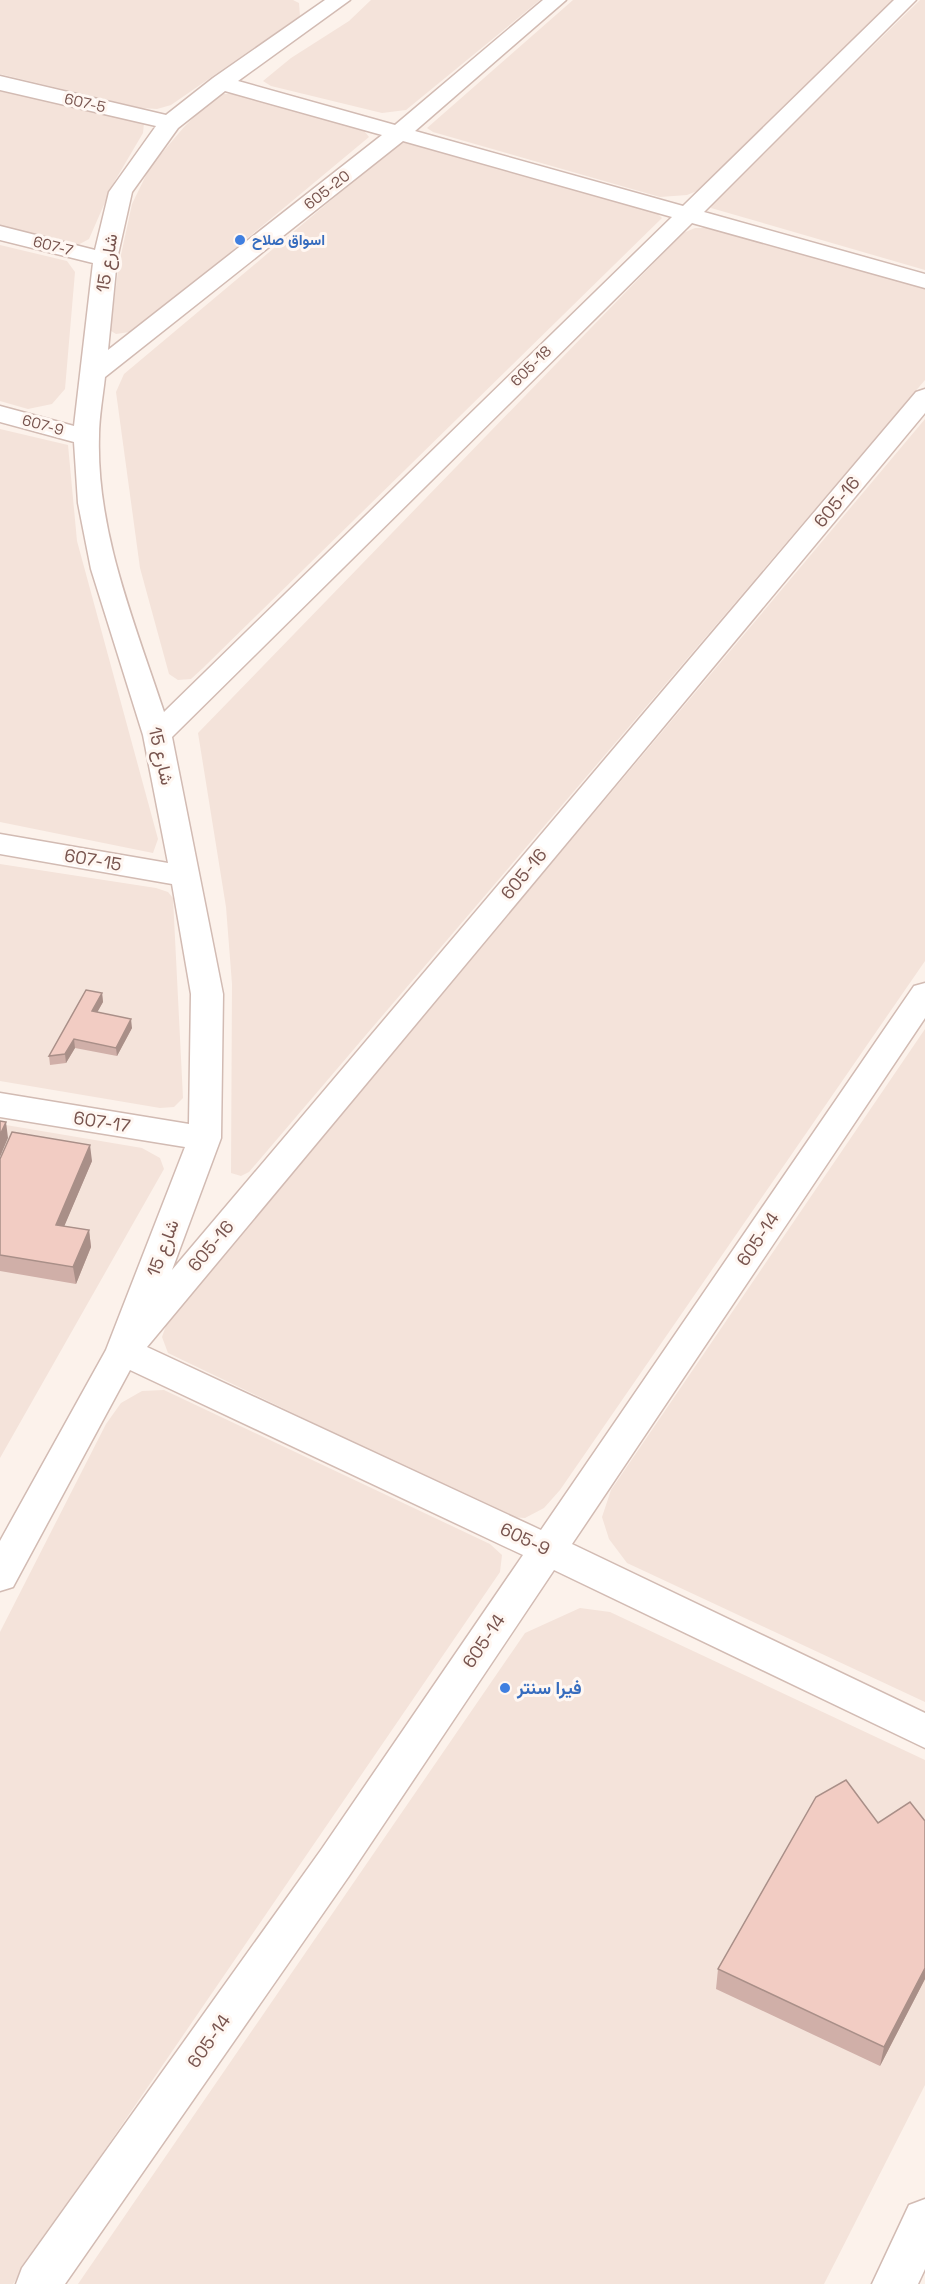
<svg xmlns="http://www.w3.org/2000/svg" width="925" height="2284" font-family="'Space Grotesk',Vazirmatn,sans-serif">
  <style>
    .residential { fill: #f4e3da }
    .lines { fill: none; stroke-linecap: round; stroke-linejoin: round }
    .minor-casing { stroke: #d2bbb3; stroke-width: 3 }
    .minor { fill: #fff; fill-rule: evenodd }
    .wall { fill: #d0afa8 }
    .shaded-wall { fill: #a98f88 }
    .building { fill: #f2ccc3; stroke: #a98f88; stroke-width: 1.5 }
    .shop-dot { fill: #3f7fe0; stroke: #fff7f2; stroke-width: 2 }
    .labels { text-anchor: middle; stroke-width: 6; stroke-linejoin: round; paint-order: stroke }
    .far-street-label { font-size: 15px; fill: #78544e; stroke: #fff7f2 }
    .far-shop-label { font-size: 15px; font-weight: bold; fill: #366cbe; stroke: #fff7f2; text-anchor: start }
    .street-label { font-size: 18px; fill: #78544e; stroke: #fff7f2 }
    .shop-label { font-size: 18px; font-weight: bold; fill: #366cbe; stroke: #fff7f2; text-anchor: start }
  </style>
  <rect width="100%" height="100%" fill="#fcf2eb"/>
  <path class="residential" d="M0 0H293L299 3 300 16 171 105 157 109 141 108 0 74Z
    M371 0H540L406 110 382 113 271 86 263 81 291 58 349 21Z
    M573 0H893L697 191 687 195 660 197 433 132 427 128Z
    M920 0H925V270L711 208 713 202Z
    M0 90 144 123 143 133 113 184 89 239 76 246 0 229Z
    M223 94H235L362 128 369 137 136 331 116 334 111 331V325L119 264 132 204 150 167 184 127 210 101Z
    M407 141 658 214 662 218 203 668 191 679 178 680 169 674 140 568 116 392 124 374 398 144Z
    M695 228H711L925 287V380L249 1172 241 1176 231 1173 232 984 226 907 198 733 683 233Z
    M0 245 67 261 75 272 65 389 52 404 28 409 0 401Z
    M925 419V961L560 1490 544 1508 525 1518 509 1517 168 1353 162 1337 168 1320Z
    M0 429 68 445 77 541 158 839 153 853 0 822Z
    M0 864 156 888 168 892 173 898 183 1098 174 1107 160 1108 0 1081Z
    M925 1029V1702L627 1563 609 1539 602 1517 611 1490Z
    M0 1124 142 1148 160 1158 164 1169 0 1458Z
    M164 1390 490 1544 502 1555 500 1572 13 2284H0V1632L106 1424 121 1403 142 1391Z
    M580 1608 610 1612 925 1760V2085L824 2284H78L525 1633Z"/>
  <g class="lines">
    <defs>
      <path id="minor" d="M325 0H350L238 81 395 125 543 0H566L415 131 683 206 894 0H916L704 212 925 274V288L692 223 172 737 223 994 221 1138 172 1270 916 392 925 389V413L147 1347 541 1530 914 986 925 983V1018L572 1544 925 1713V1748L554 1570 349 1876 65 2284H16L22 2268 321 1850 523 1555 130 1370 13 1587 0 1591V1541L106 1350 185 1147 0 1117V1093L189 1124 191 994 172 884 0 854V834L168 863 143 735 91 569 78 503 74 442 0 422V406L74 426 93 263 0 240V226L95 250 109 192 156 126 0 90V76L166 115 213 78ZM225 91 382 135 108 350 117 259 132 192 178 128ZM403 141 672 217 164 712C135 624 96 531 99 436 99 417 103 396 105 377Z
        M925 2199V2269L918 2284H872L909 2205Z"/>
    </defs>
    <use href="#minor" class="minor-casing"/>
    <use href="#minor" class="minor"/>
  </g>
  <path class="wall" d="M102 993 103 1002 97 1012 132 1028 117 1056 75 1048 66 1063 50 1065 49 1056Z
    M0 1159 92 1161 64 1226 89 1230 91 1247 76 1284 0 1271Z
    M925 1821V1979L880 2066 716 1989 718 1969 878 1823Z"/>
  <path class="shaded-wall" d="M102 993 103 1002 93 1020 92 1011Z
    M131 1019 132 1028 117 1056 116 1048Z
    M74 1039 75 1048 66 1063 65 1054Z
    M6 1122 8 1138 0 1157V1135Z
    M90 1145 92 1161 58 1241 56 1225Z
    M89 1230 91 1247 76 1284 73 1267Z
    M925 1968V1979L880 2066 884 2047Z"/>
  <path class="building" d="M86 990 102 993 92 1011 131 1019 116 1048 74 1039 65 1054 49 1056Z
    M0 1121 6 1122 0 1135Z
    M12 1132 90 1145 56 1225 89 1230 73 1267 0 1255V1159Z
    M846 1780 878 1823 910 1802 925 1821V1968L884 2047 718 1969 816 1797Z"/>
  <g class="shop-dot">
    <circle cx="240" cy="240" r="6"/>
    <circle cx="505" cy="1688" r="6"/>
  </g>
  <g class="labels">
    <g class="far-street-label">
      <text transform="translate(85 103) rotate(13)" y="5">607-5</text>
      <text transform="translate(327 190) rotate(-38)" y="5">605-20</text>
      <text transform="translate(53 246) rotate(14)" y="5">607-7</text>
      <text transform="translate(531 366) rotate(-45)" y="5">605-18</text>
      <text transform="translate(43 425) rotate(15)" y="5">607-9</text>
    </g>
    <g class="far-shop-label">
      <text x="252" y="245">اسواق صلاح</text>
    </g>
    <g class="street-label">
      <text transform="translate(107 263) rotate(-81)" y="6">شارع 15</text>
      <text transform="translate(837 502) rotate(-50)" y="6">605-16</text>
      <text transform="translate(161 756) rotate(77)" y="6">شارع 15</text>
      <text transform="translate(93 860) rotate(10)" y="6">607-15</text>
      <text transform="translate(524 874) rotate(-50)" y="6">605-16</text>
      <text transform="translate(102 1122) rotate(9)" y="6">607-17</text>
      <text transform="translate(758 1239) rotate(-56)" y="6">605-14</text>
      <text transform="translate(211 1246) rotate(-50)" y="6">605-16</text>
      <text transform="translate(163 1248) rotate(-69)" y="6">شارع 15</text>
      <text transform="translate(525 1539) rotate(25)" y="6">605-9</text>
      <text transform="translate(484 1641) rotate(-56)" y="6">605-14</text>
      <text transform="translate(209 2041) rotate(-55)" y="6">605-14</text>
    </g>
    <g class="shop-label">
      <text x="517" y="1694">فيرا سنتر</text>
    </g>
  </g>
</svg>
